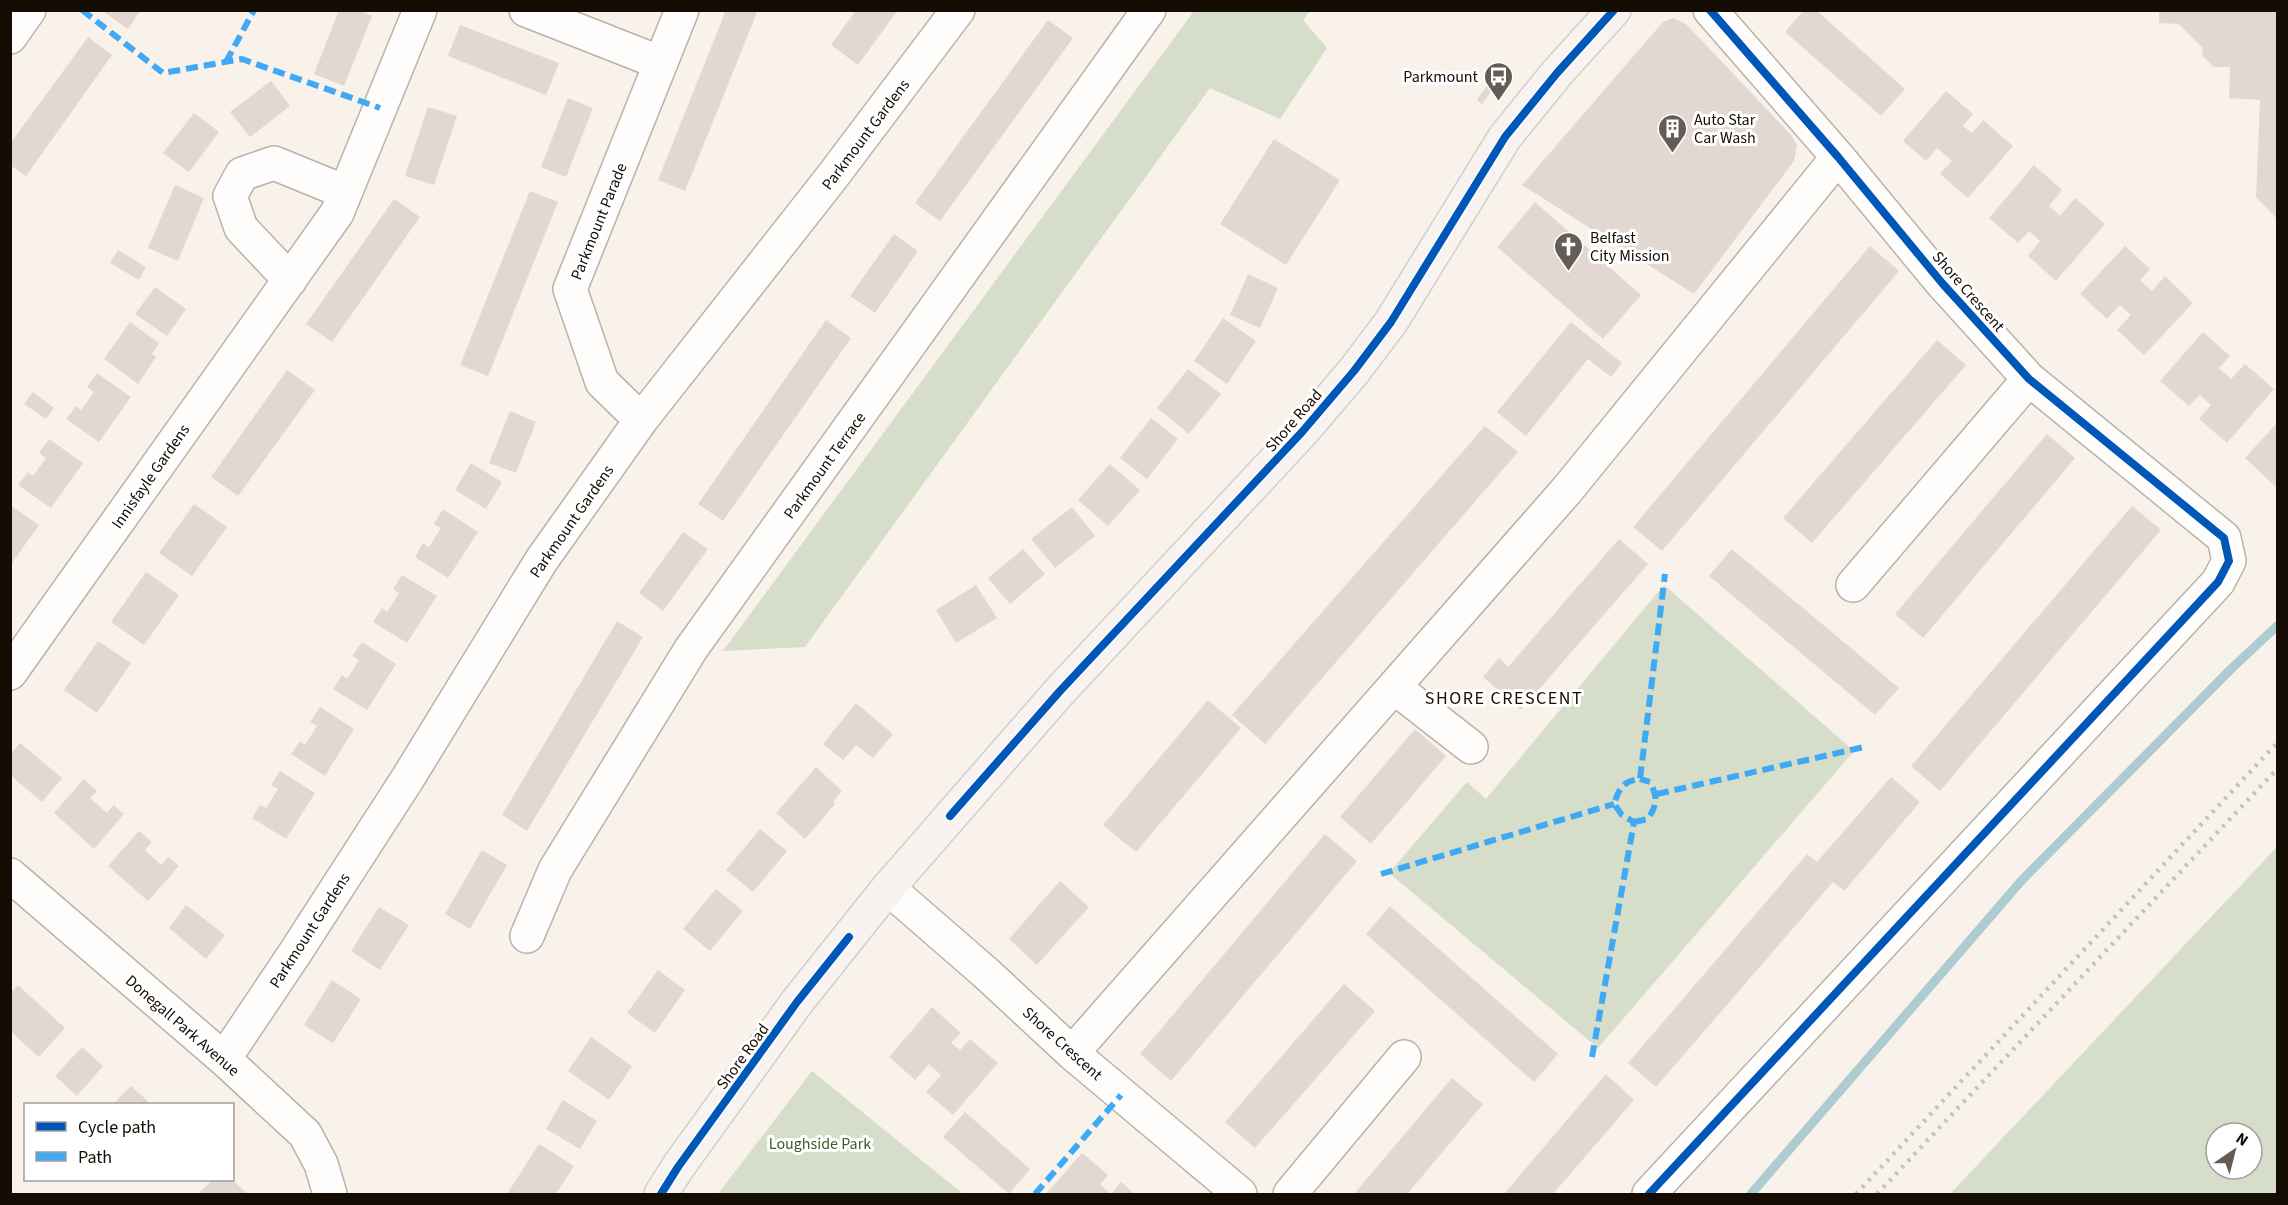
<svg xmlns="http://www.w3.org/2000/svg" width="2288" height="1205" font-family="'Source Sans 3',sans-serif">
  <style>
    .green { fill: #d6ddc9; fill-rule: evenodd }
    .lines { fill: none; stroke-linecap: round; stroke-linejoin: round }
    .stream { stroke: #aecbd2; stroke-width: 9 }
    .building { fill: #e2d8d1 }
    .minor-casing { stroke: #b9b2aa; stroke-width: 36 }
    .major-casing { stroke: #d2ceca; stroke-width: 36 }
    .minor { stroke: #fefdfc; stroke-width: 33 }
    .major { stroke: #f8f2f0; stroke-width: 33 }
    .rail { stroke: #c5c3c0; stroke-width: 4.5; stroke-dasharray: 3 6; stroke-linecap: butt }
    .quiet { stroke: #3fa9f5; stroke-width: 6; stroke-dasharray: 12 6; stroke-linecap: butt }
    .cycleway-casing { stroke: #fff; stroke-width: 11 }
    .cycleway { stroke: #0057b8; stroke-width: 8 }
    .labels { text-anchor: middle; stroke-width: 6; stroke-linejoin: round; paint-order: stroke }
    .poi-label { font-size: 16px; fill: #150c04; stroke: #fff; text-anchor: start }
    .street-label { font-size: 16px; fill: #150c04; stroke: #fff }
    .park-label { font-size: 16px; fill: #3f5928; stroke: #fff }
    .neighbourhood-label { font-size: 18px; letter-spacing: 1.5px; fill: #150c04; stroke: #fff }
  </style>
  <rect width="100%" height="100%" fill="#f8f2eb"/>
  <path class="green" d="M1194 11H1310L1303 20 1327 48 1280 119 1210 88 805 647 723 651Z
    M1664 585 1854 751 1598 1048 1389 873 1467 782 1486 799Z
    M2277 847V1194H1950ZM2216 1133H2252V1169H2216Z
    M812 1071 963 1194H718Z"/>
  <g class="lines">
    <path class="stream" d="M1751 1194 2022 880 2231 669 2278 625"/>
  </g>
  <path class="building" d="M107 10H141L128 29 105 13Z
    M339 10H358L372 16 344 86 314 74Z
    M726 10H758L685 191 658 180Z
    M856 10H898L858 65 831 45Z
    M1804 10H1816L1905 89 1881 116 1785 32Z
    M2159 10H2277V219L2256 197 2260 100 2229 98 2230 67H2214L2202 55 2203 48 2179 24 2159 23Z
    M1673 18 1686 24 1792 136 1797 145 1794 161 1694 294 1522 185 1663 22Z
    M1048 20 1073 38 940 221 915 203Z
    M460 25 559 63 546 95 448 56Z
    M88 37 112 55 26 176 10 165V144Z
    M271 81 290 106 250 137 230 112Z
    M1489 82 1495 86 1482 104 1477 100Z
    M1946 91 1973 114 1963 126 1972 133 1983 120 2013 146 1968 198 1940 174 1952 161 1937 148 1926 161 1903 141Z
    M568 98 593 108 566 177 541 167Z
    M428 107 457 116 434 185 405 176Z
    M194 113 219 132 189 172 163 153Z
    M1274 139 1340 180 1286 265 1220 224Z
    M2034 165 2062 190 2049 206 2060 216 2075 198 2105 224 2056 281 2028 256 2040 241 2029 231 2018 243 1989 218Z
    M175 185 204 198 178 261 148 248Z
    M530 191 558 202 488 376 460 365Z
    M394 199 420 217 332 342 306 324Z
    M1535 202 1641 295 1603 339 1497 247Z
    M894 234 918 251 875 313 850 296Z
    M1870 246 1899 271 1662 551 1633 527Z
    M2125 246 2150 269 2140 280 2152 291 2165 276 2193 303 2144 355 2117 330 2131 315 2120 305 2107 319 2080 294Z
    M118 250 146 267 139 280 110 263Z
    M1248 274 1278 288 1260 328 1230 315Z
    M155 287 186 309 167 336 135 314Z
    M1223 318 1256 341 1227 384 1194 361Z
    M826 320 851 338 723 521 698 504Z
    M130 322 159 343 152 354 156 357 138 384 104 359Z
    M1571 322 1622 363 1611 377 1588 359 1526 436 1497 412Z
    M2203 332 2230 356 2219 368 2231 379 2245 364 2274 389 2227 443 2199 419 2211 405 2200 395 2189 406 2160 381Z
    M1937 340 1966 365 1812 543 1783 518Z
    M1188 369 1221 394 1189 434 1157 408Z
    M287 370 315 390 238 496 211 477Z
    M97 373 131 397 99 442 66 419 76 406 81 410 94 392 87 387Z
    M33 392 54 408 46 419 24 404Z
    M510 411 536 422 516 473 489 463Z
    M1151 418 1178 439 1147 479 1120 458Z
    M2277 423V485L2276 487 2245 458Z
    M1485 426 1518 452 1265 744 1232 715Z
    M2047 434 2075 458 1923 638 1895 614Z
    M49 439 83 463 51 508 18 485 28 472 33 476 46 458 39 453Z
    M471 463 502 482 486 509 455 490Z
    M1110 464 1140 490 1108 526 1078 500Z
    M194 504 227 527 192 576 159 553Z
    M10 505 39 525 10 566Z
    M2132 506 2161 530 1940 791 1911 766Z
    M1072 507 1095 536 1055 568 1031 539Z
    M443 509 478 532 448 578 415 557 423 543 429 547 441 528 434 524Z
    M683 532 708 549 663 611 639 593Z
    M1619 539 1648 564 1521 710 1483 677 1499 658 1508 667Z
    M1023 549 1045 574 1010 604 988 578Z
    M1732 549 1899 688 1875 715 1709 576Z
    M146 572 179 595 144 645 111 622Z
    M402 575 437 596 407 643 373 622 382 608 387 612 399 593 393 589Z
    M976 585 997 618 956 643 936 610Z
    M617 621 643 637 527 831 502 815Z
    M98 641 131 663 97 713 64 690Z
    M362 642 396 664 367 710 333 689 342 675 347 679 359 660 352 656Z
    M1208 700 1241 728 1136 852 1103 825Z
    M856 703 893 734 873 758 856 745 843 760 823 744Z
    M320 707 354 729 325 776 291 754 300 741 305 745 317 726 310 722Z
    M1415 729 1446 756 1371 844 1340 817Z
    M20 743 62 778 42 802 10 775V754Z
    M816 767 842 791 833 802 835 804 805 839 776 813Z
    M280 771 315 793 286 839 252 818 260 805 266 808 278 789 271 785Z
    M1891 777 1920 802 1844 891 1833 882 1656 1087 1628 1063 1807 854 1817 862Z
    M84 779 97 791 90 798 107 813 114 805 124 814 94 849 54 813Z
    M760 829 787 851 753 892 726 870Z
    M139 831 152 842 145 850 161 865 168 857 179 866 148 901 108 866Z
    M1325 834 1357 861 1171 1081 1140 1054Z
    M482 850 507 865 470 929 445 914Z
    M1060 881 1089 907 1037 965 1009 939Z
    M716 889 743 911 710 951 683 929Z
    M186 905 225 935 206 959 169 928Z
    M1390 906 1558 1054 1534 1082 1366 934Z
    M379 907 409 925 380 970 351 951Z
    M658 970 685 990 655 1033 627 1013Z
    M332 980 361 999 333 1043 304 1025Z
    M1344 984 1375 1011 1255 1148 1225 1122Z
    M18 985 65 1028 39 1057 10 1031V993Z
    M932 1007 961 1033 951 1043 960 1050 970 1039 998 1063 953 1115 926 1092 941 1075 929 1064 915 1080 889 1057Z
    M591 1037 632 1066 609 1100 568 1071Z
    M82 1047 103 1066 77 1096 55 1076Z
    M1606 1074 1634 1100 1553 1194H1504Z
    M1452 1078 1483 1104 1409 1192 1407 1194H1354Z
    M131 1086 151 1104H113Z
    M563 1100 597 1121 580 1149 546 1129Z
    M965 1112 1030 1169 1009 1194 943 1137Z
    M539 1144 574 1166 556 1194H507Z
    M1082 1153 1108 1175 1100 1184 1111 1194 1121 1182 1135 1194H1046Z
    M207 1180H232L248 1194H198L210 1182Z"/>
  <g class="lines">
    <defs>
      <path id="minor" d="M526 10 661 63
        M10 37 29 10
        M290 280 241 228 230 196 242 174 274 163 345 192
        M641 420 602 382 570 289 682 10
        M1853 585 2029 379
        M10 673 337 213 420 10
        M1394 687 1471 747
        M10 875 224 1059 305 1134 321 1164 330 1194
        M888 888 987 974 1072 1053 1240 1194
        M527 936 555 870 691 649 1149 10
        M1072 1053 1567 490 1838 157
        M224 1059 295 953 408 778 541 561 641 420 832 177 958 10
        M1290 1194 1404 1057
        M1649 1194 2218 582 2229 561 2224 538 2029 379 1942 283 1838 157 1710 10"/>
      <path id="major" d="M661 1194 678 1167 797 1002 888 888 1060 691 1302 432 1354 371 1391 322 1505 137 1557 73 1614 10"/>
    </defs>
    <use href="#minor" class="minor-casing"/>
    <use href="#major" class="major-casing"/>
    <use href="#minor" class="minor"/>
    <use href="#major" class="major"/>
    <path class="rail" d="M1856 1194 2278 742
      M1877 1194 2278 768"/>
    <path class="quiet" d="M82 10 163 73 242 59 380 108
      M226 62 254 10
      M1657 794 1864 747
      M1634 822 1648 819C1657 805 1658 797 1650 782L1640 779
      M1381 874 1614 804
      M1592 1057 1634 822 1622 815 1614 804C1619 788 1623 781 1640 779L1665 574
      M1035 1194 1121 1095"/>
    <defs>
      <path id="cycleway" d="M950 816 1060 691 1302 432 1354 371 1391 322 1505 137 1557 73 1614 10
        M661 1194 678 1167 797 1002 849 937
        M1649 1194 2218 582 2229 561 2224 538 2029 379 1942 283 1838 157 1710 10"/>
    </defs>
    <use href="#cycleway" class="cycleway-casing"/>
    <use href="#cycleway" class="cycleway"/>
  </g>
  <defs>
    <symbol id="bus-pin" viewBox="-11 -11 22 30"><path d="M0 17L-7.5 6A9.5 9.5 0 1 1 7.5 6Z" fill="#645c55" stroke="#fff"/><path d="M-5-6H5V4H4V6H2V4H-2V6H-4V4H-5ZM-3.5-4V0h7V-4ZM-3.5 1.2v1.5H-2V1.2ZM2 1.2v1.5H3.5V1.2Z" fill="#fff"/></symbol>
    <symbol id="building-pin" viewBox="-11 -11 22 30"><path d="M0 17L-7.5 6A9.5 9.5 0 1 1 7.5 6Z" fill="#645c55" stroke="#fff"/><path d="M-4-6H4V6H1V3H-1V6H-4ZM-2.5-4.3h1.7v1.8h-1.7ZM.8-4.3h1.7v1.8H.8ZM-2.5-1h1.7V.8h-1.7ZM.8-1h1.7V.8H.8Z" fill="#fff"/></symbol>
    <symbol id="church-pin" viewBox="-11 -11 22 30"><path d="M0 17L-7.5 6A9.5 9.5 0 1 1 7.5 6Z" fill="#645c55" stroke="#fff"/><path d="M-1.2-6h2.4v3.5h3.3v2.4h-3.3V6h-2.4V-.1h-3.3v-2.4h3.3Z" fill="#fff"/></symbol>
  </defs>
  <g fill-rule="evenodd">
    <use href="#bus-pin" x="1482" y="60" width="33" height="45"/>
    <use href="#building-pin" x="1656" y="112" width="33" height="45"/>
    <use href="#church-pin" x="1552" y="230" width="33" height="45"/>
  </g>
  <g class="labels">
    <g class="poi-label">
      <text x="1478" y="82" text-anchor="end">Parkmount</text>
      <text x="1694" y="125">Auto Star<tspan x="1694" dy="18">Car Wash</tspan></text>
      <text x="1590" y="243">Belfast<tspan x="1590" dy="18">City Mission</tspan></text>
    </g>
    <g class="street-label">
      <text transform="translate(865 134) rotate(-53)" y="6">Parkmount Gardens</text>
      <text transform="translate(598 221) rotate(-68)" y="6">Parkmount Parade</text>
      <text transform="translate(1969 291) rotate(49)" y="6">Shore Crescent</text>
      <text transform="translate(1293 420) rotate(-49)" y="6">Shore Road</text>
      <text transform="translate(824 465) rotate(-54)" y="6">Parkmount Terrace</text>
      <text transform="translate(150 476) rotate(-55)" y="6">Innisfayle Gardens</text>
      <text transform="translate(571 521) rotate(-55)" y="6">Parkmount Gardens</text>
      <text transform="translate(309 930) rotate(-57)" y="6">Parkmount Gardens</text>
      <text transform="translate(183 1025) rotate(41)" y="6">Donegall Park Avenue</text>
      <text transform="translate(1063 1043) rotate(42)" y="6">Shore Crescent</text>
      <text transform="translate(742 1056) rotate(-54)" y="6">Shore Road</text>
    </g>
    <g class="park-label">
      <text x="820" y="1149">Loughside Park</text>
    </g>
    <g class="neighbourhood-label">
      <text x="1504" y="704">SHORE CRESCENT</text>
    </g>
  </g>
  <rect width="2288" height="1205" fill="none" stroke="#150c04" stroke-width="24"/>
  <rect x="24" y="1103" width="210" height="78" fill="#ffffff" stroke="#a19e9b" stroke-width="1.5"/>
  <rect x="36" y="1122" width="30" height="9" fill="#0057b8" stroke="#a19e9b" stroke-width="1.5"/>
  <text x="78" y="1133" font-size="18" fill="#150c04">Cycle path</text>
  <rect x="36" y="1152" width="30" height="9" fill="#3fa9f5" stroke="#a19e9b" stroke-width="1.5"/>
  <text x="78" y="1163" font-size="18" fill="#150c04">Path</text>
  <g transform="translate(2234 1151) rotate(35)"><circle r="28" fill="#ffffff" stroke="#a19e9b" stroke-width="1.5"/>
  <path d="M0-4.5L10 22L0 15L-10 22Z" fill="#645c55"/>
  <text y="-9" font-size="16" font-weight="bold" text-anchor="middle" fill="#150c04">N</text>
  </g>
</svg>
